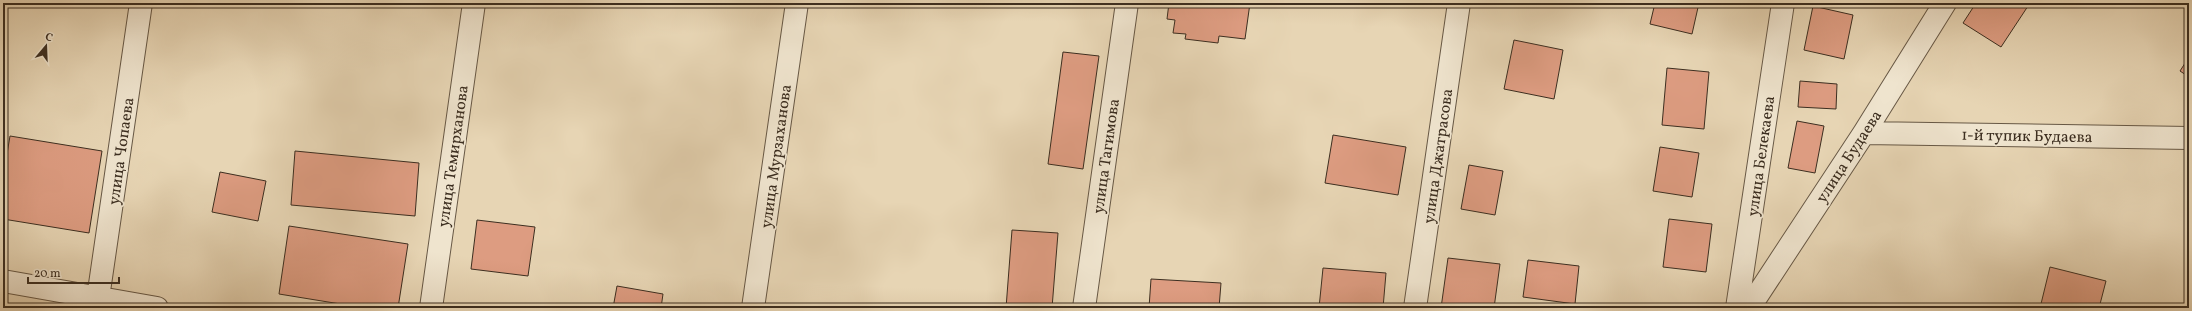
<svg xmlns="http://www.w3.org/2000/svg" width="2192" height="311" font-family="Vollkorn,serif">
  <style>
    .building { fill: #dd9c81; stroke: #3c2e20 }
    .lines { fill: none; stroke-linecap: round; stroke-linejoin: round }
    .street-casing { stroke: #675845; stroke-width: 24 }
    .street { stroke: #efe4ce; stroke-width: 22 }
    .labels { text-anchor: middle; stroke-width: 3.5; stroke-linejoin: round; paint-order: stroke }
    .street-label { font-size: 16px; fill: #3c2e20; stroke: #efe4ce }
  </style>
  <rect width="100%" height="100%" fill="#e7d5b4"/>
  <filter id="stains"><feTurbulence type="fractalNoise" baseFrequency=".005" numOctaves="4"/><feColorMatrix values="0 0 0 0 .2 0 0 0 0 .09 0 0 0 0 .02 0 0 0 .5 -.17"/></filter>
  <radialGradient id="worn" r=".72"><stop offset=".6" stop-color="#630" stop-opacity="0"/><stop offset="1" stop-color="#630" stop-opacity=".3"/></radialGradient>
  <path class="building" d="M1169 3H1250L1245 39 1219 36 1218 43 1185 39 1186 34 1173 33 1175 20 1167 19Z
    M1655 3H1699L1692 34 1650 24Z
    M1976 3H2030L2001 47 1963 23Z
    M1813 6 1853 15 1844 59 1804 50Z
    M1514 40 1563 50 1554 99 1504 89Z
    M1063 52 1099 56 1083 169 1048 164Z
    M2189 57V77L2180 71Z
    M1667 68 1709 72 1704 129 1662 125Z
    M1800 81 1837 84 1836 109 1798 107Z
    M1797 121 1824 126 1815 173 1788 168Z
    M1333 135 1406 147 1398 195 1325 183Z
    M10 136 102 151 89 233 3 219V178Z
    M1660 147 1699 153 1692 197 1653 191Z
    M295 151 419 163 415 216 291 205Z
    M1469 165 1503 171 1495 215 1461 209Z
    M220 172 266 181 258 221 212 212Z
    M1669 219 1712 224 1706 272 1663 267Z
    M477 220 535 227 528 276 471 269Z
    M289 226 408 244 398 308H365L279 294Z
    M1012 230 1058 233 1052 308H1006Z
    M1448 258 1500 264 1494 308H1441Z
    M1528 260 1579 266 1575 304 1523 297Z
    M2050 267 2106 281 2099 308H2040Z
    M1323 268 1386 273 1383 308H1319Z
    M1151 279 1221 283 1219 308H1149Z
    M617 286 663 294 661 308H613Z"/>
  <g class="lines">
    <defs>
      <path id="street" d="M1864 133 2189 138
        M3 281 157 308
        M98 298 141 3
        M431 308 474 3
        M753 308 797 3
        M1084 308 1127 3
        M1415 308 1459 3
        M1737 308 1783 3
        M1749 308 1864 133 1945 3"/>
    </defs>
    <use href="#street" class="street-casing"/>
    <use href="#street" class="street"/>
  </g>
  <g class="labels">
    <g class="street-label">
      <text transform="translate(2027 135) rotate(1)" y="6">1-й тупик Будаева</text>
      <text transform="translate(120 151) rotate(-82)" y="6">улица Чопаева</text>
      <text transform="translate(452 156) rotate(-82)" y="6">улица Темирханова</text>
      <text transform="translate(775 156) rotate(-82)" y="6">улица Мурзаханова</text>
      <text transform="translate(1105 156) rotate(-82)" y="6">улица Тагимова</text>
      <text transform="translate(1437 156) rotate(-82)" y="6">улица Джатрасова</text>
      <text transform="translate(1760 156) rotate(-82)" y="6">улица Белекаева</text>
      <text transform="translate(1848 156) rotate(-57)" y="6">улица Будаева</text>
    </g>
  </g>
  <rect width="2192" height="311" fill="none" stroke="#e7d5b4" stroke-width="16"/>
  <rect x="4" y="4" width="2184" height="303" fill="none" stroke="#3c2e20" stroke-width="2"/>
  <rect x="8" y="8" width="2176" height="295" fill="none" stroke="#3c2e20"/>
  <g transform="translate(46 46) rotate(19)" stroke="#efe4ce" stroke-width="3" paint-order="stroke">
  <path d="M0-3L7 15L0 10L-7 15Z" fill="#3c2e20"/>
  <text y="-6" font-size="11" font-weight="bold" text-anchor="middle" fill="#3c2e20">С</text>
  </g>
  <path d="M28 277v6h91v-6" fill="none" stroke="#3c2e20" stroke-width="2"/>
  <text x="34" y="277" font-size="12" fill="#3c2e20" stroke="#efe4ce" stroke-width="3" paint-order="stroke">20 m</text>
  <rect width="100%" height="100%" filter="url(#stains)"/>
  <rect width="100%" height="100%" fill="url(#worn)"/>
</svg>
